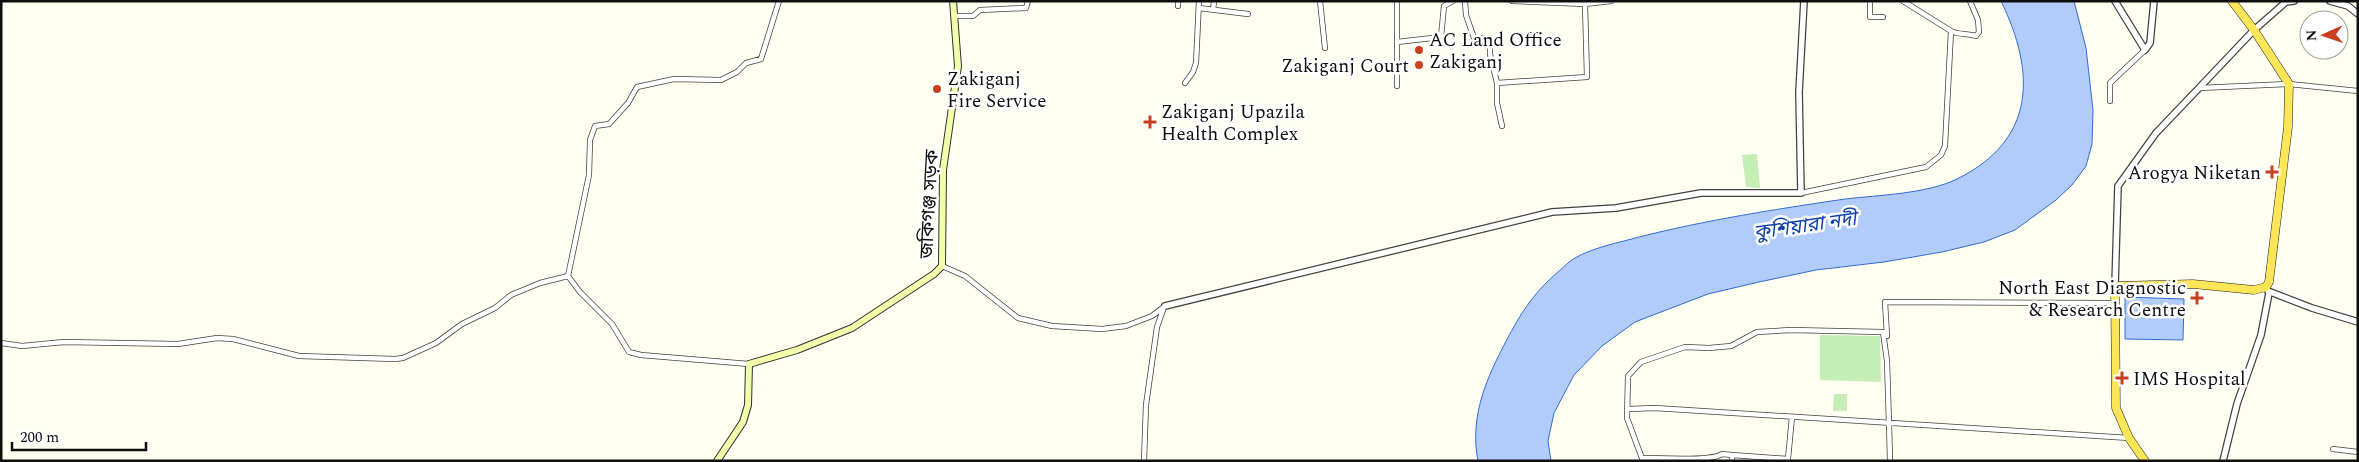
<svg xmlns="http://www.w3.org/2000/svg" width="2359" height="462" font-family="Spectral,'Noto Sans Bengali',serif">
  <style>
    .green { fill: #c5edb6 }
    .water { fill: #b1ccfa; stroke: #336bd6 }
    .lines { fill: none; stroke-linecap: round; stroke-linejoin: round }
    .minor-casing { stroke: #414141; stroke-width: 6 }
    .tertiary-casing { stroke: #414141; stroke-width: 8 }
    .secondary-casing { stroke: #303030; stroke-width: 8 }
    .trunk-casing { stroke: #1f1f1f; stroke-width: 9 }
    .minor { stroke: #fff; stroke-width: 4.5 }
    .tertiary { stroke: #fff; stroke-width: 5.5 }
    .secondary { stroke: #f3ffab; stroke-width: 6 }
    .trunk { stroke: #fde558; stroke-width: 8 }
    .poi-dot { fill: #c8401d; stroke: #fff; stroke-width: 2 }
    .labels { text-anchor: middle; stroke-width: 5; stroke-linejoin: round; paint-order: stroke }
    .poi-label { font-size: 19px; fill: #0e0e0e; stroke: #fff; text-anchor: start }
    .street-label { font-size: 19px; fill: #0e0e0e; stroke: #fff }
    .water-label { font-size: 20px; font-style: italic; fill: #0f3fa9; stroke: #fff }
  </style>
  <rect width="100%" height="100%" fill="#fefff0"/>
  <path class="green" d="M1757 154 1760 188 1746 187 1742 155Z
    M1820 335 1880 336 1881 382 1820 380Z
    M1834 394H1847V411H1833Z"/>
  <path class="water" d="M2001 1H2074L2086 48 2093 110 2092 144 2086 166 2072 185 2056 200 2015 230 1984 242 1942 252 1884 262 1816 270 1759 282 1708 294 1635 322 1602 346 1574 375 1554 413 1548 441 1551 461H1478C1470 420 1484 384 1502 349 1519 316 1531 295 1559 271 1564 267 1569 261 1575 258 1594 247 1618 243 1639 237 1706 220 1777 209 1845 199 1879 195 1926 194 1957 179 2036 140 2036 73 2001 1Z
    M2125 297 2184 299 2183 340 2125 339Z"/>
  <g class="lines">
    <defs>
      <path id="minor" d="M1320 1 1325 48
        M1465 1 1466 15 1474 38H1490V54L1497 83
        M1512 1 1585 4 1611 1
        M1870 1V17H1883
        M1178 6V1
        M1199 8 1248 14
        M1213 10 1214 1
        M954 16H973L980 10 1026 8 1028 1
        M1951 31C1958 35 1967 33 1976 36L1979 32 1978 20 1970 1
        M1397 42 1441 37 1444 6 1453 1
        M1185 83 1193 72 1196 63 1199 1
        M1397 86V1
        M2199 88 2289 84 2358 91
        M2110 101V83L2145 50
        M1502 126 1497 103V83L1587 77 1585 4
        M1801 193 1926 167 1941 155 1945 146 1951 31 1903 1
        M942 266 965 276 1018 318 1052 326 1102 329 1126 326 1152 316 1165 306
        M568 276 589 175 590 140 595 126 609 124 628 103 637 87 674 79 721 80 737 72 746 63 761 59 779 1
        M1887 336 1885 302 2115 303
        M1 343 22 346 64 342 178 344 217 338 233 339 299 356 395 359 403 358 436 343 462 324 495 308 511 295 540 283 568 276 580 292 612 324 629 352 641 355 749 364
        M1628 409 1655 408 2129 438
        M1889 422 1890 461
        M2333 449 2358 452
        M1642 458C1658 458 1711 462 1722 454L1732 455
        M1144 461 1146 405 1157 327 1164 307
        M1643 461 1627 418 1628 376 1641 362 1685 347 1709 348 1731 346 1757 332 1791 330 1883 332 1887 361 1889 424
        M1732 461V455L1788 459 1792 417"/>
      <path id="tertiary" d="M2115 1 2145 50 2150 43 2154 1
        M2330 1 2348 6 2358 14
        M2115 286 2118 186 2156 133 2199 88 2254 30 2286 2 2294 1
        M2268 291 2312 308 2358 322
        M1165 306 1552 212 1616 208 1701 193H1801L1799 92 1804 1
        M2223 461 2237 404 2261 335 2269 293"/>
      <path id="secondary" d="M717 461 743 422 748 405 749 364 797 350 852 328 934 274 942 266 943 170 958 66 953 1"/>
      <path id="trunk" d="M2145 461 2129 438 2116 408 2115 286 2193 284 2254 290 2266 287 2269 282 2288 127 2289 84 2254 30 2232 1"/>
    </defs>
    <use href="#minor" class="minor-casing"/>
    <use href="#tertiary" class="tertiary-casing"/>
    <use href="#secondary" class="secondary-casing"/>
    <use href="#trunk" class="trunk-casing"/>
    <use href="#minor" class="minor"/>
    <use href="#tertiary" class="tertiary"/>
    <use href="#secondary" class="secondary"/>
    <use href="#trunk" class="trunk"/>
  </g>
  <g class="poi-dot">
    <circle cx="1419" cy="50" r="5"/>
    <circle cx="1419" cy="65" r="5"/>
    <circle cx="937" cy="89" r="5"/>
    <path d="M1147.5 114.5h5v5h5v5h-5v5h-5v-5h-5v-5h5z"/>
    <path d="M2269.5 164.5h5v5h5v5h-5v5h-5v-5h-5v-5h5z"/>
    <path d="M2194.5 290.5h5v5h5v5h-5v5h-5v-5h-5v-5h5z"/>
    <path d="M2119.5 370.5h5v5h5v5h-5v5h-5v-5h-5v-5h5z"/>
  </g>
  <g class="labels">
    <g class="poi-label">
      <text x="1429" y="46">AC Land Office<tspan x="1429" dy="22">Zakiganj</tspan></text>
      <text x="1409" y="72" text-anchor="end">Zakiganj Court</text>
      <text x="947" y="85">Zakiganj<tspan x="947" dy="22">Fire Service</tspan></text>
      <text x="1161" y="118">Zakiganj Upazila<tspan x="1161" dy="22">Health Complex</tspan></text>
      <text x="2261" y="179" text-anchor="end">Arogya Niketan</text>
      <text x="2186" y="294" text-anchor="end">North East Diagnostic<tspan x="2186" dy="22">&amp; Research Centre</tspan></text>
      <text x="2133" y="385">IMS Hospital</text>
    </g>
    <g class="street-label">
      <text transform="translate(928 204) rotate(-87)" y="7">জকিগঞ্জ সড়ক</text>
    </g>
    <g class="water-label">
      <text transform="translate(1805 225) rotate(-8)" y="7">কুশিয়ারা নদী</text>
    </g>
  </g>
  <rect width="2359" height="462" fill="none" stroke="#0e0e0e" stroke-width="5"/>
  <g transform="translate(2324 35) rotate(268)"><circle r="24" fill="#ffffff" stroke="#9f9f9f"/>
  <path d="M0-4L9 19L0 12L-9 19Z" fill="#c8401d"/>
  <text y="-8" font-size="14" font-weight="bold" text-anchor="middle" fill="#0e0e0e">N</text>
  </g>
  <path d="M12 442v8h134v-8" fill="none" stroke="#0e0e0e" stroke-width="2.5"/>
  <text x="20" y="442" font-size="15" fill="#0e0e0e" stroke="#ffffff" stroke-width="4" paint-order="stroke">200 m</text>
</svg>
